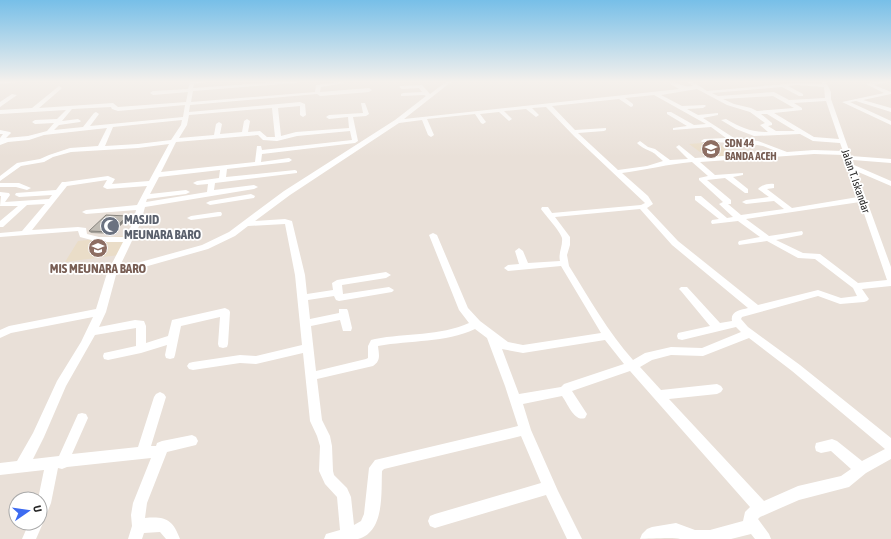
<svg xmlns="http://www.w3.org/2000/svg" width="891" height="539" font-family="'Asap Condensed',sans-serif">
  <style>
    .education { fill: #eaddc8 }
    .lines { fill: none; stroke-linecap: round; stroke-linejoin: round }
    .minor { fill: #fff; fill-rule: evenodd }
    .wall { fill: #a6a29b }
    .shaded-wall { fill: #87847e }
    .building { fill: #c1bcb4; stroke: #87847e }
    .labels { text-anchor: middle; stroke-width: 3.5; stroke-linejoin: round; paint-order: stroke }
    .far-education-label { font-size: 11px; font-weight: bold; fill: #785e54; stroke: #fff; text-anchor: start }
    .far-street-label { font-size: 11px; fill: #272727; stroke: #fff }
    .worship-label { font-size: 13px; font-weight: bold; fill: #5b616d; stroke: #fff; text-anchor: start }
    .education-label { font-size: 13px; font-weight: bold; fill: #785e54; stroke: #fff }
  </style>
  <rect width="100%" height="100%" fill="#e9e0d8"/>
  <path class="education" d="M717 142 735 157 711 160 689 144Z
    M129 235 119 255 65 262 78 241Z"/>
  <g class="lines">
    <path class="minor" d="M0 82H17L0 84Z
      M190 82H205L194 84 193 88 278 82H298L296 83 193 91 191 102 315 92 316 85 340 82 345 83 321 87 320 92 369 88 372 90 369 92 320 96 317 94 190 105 189 112 300 102 305 104 306 115 303 117 300 115V106L278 108 281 136 296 132 349 128 348 117 329 119 326 117 329 115 363 113 361 103H365L369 114 366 116 353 117 358 141 355 143 262 154 261 162 289 158 292 160 289 162 227 169 226 177 295 170 297 171V173L215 183 214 190 254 185 258 187 254 189 145 207 141 222 119 268 202 245 229 232 284 191 395 120 426 96 424 95 401 96V94L403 93 422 92 419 88 402 89 399 87 400 86 422 85 430 94 446 82H451L404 119 679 89 670 84V82C680 82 682 88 693 86L688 82H693L707 91 796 83 822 84V82H826L831 92V99L851 156 891 159V163L853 160 854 165 891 181V186L856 171 891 267V286L862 289 869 299 867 301 864 302 840 304 818 296 742 317 741 319 748 327 800 365 891 438V459L866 473 849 487 799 500 760 517 758 519 769 534 771 539H755L751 534 731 539H680C674 537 648 539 640 539L642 534 647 529 652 527 676 523 695 530H710L743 521 745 512 750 507 630 371 572 391 587 414 585 418C574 422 568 404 562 396L523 404 531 430 558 491 582 539H567L546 495 435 528 430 526 428 521 430 516 435 514 541 483 521 436 384 469 382 471C381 492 385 532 358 539 348 539 334 539 324 539L326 534 340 530 337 497 325 484 319 471 320 446 317 436 310 421 303 353 256 364 240 363 193 370 189 369 187 366 189 363 193 362 240 355 256 356 302 345 295 275 285 224 248 226 235 236 208 249 116 275 106 312 99 327 135 320 144 321 146 326V343L168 336 172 320 225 308 229 310 230 312 228 344 227 347 223 348 219 347 218 344 220 317 181 326 175 355 174 358 170 359 166 358 165 355 167 345 141 353 108 360 104 359 103 356 104 353 136 346V328L95 335 66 386 44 437 33 459 59 456 78 414 82 413 86 414 88 418 72 454 138 447 154 397 156 394 160 392 164 394 166 397 151 446H156L157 443 162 441 192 435 196 437 198 441 196 445 167 452 147 503 145 518C166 516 173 520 180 539H166L160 532 144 533 142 539H128L132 526 131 515 133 503 151 458 67 467 62 469 58 468 51 503 45 518 42 519 43 523 36 539H22L29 523H40V499H38L44 470 0 475V463L17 461 33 433 57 381 81 342 93 317 11 333 0 338V330L9 326 96 309 107 273 123 242H99L80 237 78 231 0 237V233L22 231 45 204 27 205 3 227H0V221L18 206H0L1 196H0V192L9 193 10 195 5 202 49 199 52 195 19 197 15 195 16 193 56 190 62 182H65L108 176 115 179 112 184 149 181 169 144 138 148 71 152 53 157 44 162 21 166 0 181V176L17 163 40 159 49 155 70 148 98 146 107 128 44 135 29 140 8 142 0 145V138L3 134H0V130L10 132 11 133 6 138 28 136 47 131 54 123 35 124 32 122 35 120 57 119 66 110 0 114V110L32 108 59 86 62 88 61 89 39 108 113 103 118 107 186 102 188 92 153 95 150 93 153 91 188 89ZM796 85 824 87 825 98 789 100 774 92 718 96 712 93 782 87 799 96H803V94L788 86ZM697 89 727 105 750 112 765 123 760 125 768 132C750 132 742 128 726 119L721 120 736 129 754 136 800 134 813 141 840 143 843 151 814 150 787 152 758 141 734 138 703 118 718 115V113L698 115 687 109 703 108 706 106 705 105 682 106 661 95ZM654 95 706 124 694 125 671 112H667V114L687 126 673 128V130L711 127 726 138 704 139 701 141 702 142 746 143 763 146 778 152 695 158 679 145 676 147 688 159 670 160 655 149 648 147 640 141 637 143C642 148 646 149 652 152 656 154 659 158 663 161L647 166 618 170 578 133 604 131 606 130V128L575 130 552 106 619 99 631 107 633 106V104L625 98ZM773 96 794 108 757 111 751 108 734 104 723 99ZM826 101 839 139 814 137 774 113 802 110V108L794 103ZM185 105 183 117 90 126 99 114 96 112 94 113 83 127 54 130 59 125 80 122 81 121 78 119 62 121 72 109 111 107 112 109 118 111ZM546 107 574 136 645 203 641 205 552 213 548 207H542L541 209C546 216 560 231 562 238 563 246 558 253 560 261L528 263 523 251 519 248 515 251 519 264 508 265 504 268 508 271 561 266 601 333 523 345 508 342 480 321 468 308 437 235 433 233 429 235 459 310 469 323C440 336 406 333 375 339L371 340 368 346V358L366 359 316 371 311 326 340 320 343 331H351L352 328 348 311 347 309H339V313L310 319 308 300 334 296 336 300 339 301 392 292 394 290 389 287 343 294 342 285 386 278 391 275 386 272 337 280 332 283 333 290 307 294 305 275 292 221 285 219 255 221 290 195 399 123 422 120 428 135 431 137 434 135 427 119 475 114 481 123 483 124 486 122 480 114 499 112 509 121 512 119 504 111 526 109 536 117 539 115 532 108ZM272 108 275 137H267L260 131 248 132 250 121 247 119 244 121 242 132 220 134 222 124 219 122 216 124 214 135 179 138 187 125 189 115ZM761 114H767L795 131H776L768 126 772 125V123ZM182 120 181 125 171 140 138 144 105 146 113 127ZM350 131 352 140 262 150 261 146H257L255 162 161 172 176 142 258 135 263 140 277 141 297 136ZM814 154 844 155 858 197 792 208 767 189 774 188V184C769 183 761 185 758 189L769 197 746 200 742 202 746 204 774 201 784 209 741 215 728 204H731V200L707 180 725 178 745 193H748V189L733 177 743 175V173L715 175 700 162ZM692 162 708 176 699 178V180L723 202 719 204 733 217 727 218 701 196H695V200L719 219 712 220 711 222 712 224 738 221 760 237 739 241 738 243 739 245 767 241 798 258 815 259 853 288 857 296 841 298 818 290 758 305 678 241 647 208 653 204 648 196 622 173C646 170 668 164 692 162ZM220 170 219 178 197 181 193 183 197 185 208 184 207 192 146 202 147 199 186 194 190 192 186 190 150 194 159 177ZM107 180 103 187 107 189 147 186 137 205 86 210 82 212 86 214 136 210 133 222 126 237H99L87 234 86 228 78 227 32 230 67 186ZM860 202 887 280 858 283 820 254 803 253 776 240 802 235 803 233 802 231 769 236 746 219ZM640 209 672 245 748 308C741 310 730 311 732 321L720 323 687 287H681L679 289 681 291 710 326 678 333 677 336 678 339 682 340 736 327 741 332 702 348 671 347 645 353 633 360C608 332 589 298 569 266L567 255 570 245V237L555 217ZM475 329 487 338 505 386 518 426 375 460 369 468 364 514 361 521 354 525 351 497 347 488 334 475 333 471 332 446 330 436 322 420 317 379 373 366C381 361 379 355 378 346 411 340 445 343 475 329ZM749 338 792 371 885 449 862 461 837 441 832 439 816 443 815 447 816 451 821 453 831 451 851 469 841 476 798 486 764 501 669 399 717 394 721 392 723 389 721 386 717 384 661 390 640 367 652 360 671 355 703 356ZM605 340 624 364 564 384 561 387 519 394 502 349 523 353Z
      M873 82H887L874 85 891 92V94L863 100 891 108V112L856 101 850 102 891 121V125L842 102 884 93 866 84Z
      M12 94 17 95 0 107V102Z
      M0 183H19L31 188 27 190 16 187H0Z
      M251 194 255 196 254 198 210 205 206 203 210 201Z
      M218 212H221L222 214 221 216 191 220 187 218 191 216Z"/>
  </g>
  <path class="wall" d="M128 218 112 234 91 233 89 231Z"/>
  <path class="shaded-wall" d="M127 216 128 218 112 234 111 232Z"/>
  <path class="building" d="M106 215 127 216 111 232 89 231Z"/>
  <linearGradient id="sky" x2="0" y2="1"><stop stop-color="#77bfe8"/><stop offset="0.52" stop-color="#f5f1ed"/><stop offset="1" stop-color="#f5f1ed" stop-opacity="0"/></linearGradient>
  <rect width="891" height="157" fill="url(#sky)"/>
  <defs>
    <symbol id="school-disc" viewBox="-11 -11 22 22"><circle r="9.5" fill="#8d6e63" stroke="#fff"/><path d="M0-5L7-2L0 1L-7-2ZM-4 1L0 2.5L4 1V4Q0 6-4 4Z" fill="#fff"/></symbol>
    <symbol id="mosque-disc" viewBox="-11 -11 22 22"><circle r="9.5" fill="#6b7280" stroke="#fff"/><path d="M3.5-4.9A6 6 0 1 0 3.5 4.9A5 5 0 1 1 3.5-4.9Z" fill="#fff"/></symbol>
  </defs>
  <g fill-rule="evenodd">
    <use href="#school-disc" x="700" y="138" width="22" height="22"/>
    <use href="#mosque-disc" x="99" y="215" width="22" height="22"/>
    <use href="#school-disc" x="87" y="237" width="22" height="22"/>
  </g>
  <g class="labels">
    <g class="far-education-label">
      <text x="725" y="147">SDN 44<tspan x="725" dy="13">BANDA ACEH</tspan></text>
    </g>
    <g class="far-street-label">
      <text transform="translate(856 181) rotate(71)" y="4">Jalan T. Iskandar</text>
    </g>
    <g class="worship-label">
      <text x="124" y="224">MASJID<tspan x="124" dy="15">MEUNARA BARO</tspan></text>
    </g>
    <g class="education-label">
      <text x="98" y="273">MIS MEUNARA BARO</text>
    </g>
  </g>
  <g transform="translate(28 511) rotate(77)"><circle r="19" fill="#ffffff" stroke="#a9a9a9"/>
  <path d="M0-3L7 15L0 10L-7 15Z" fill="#3d6bf1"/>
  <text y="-6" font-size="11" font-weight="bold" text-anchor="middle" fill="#272727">U</text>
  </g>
</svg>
